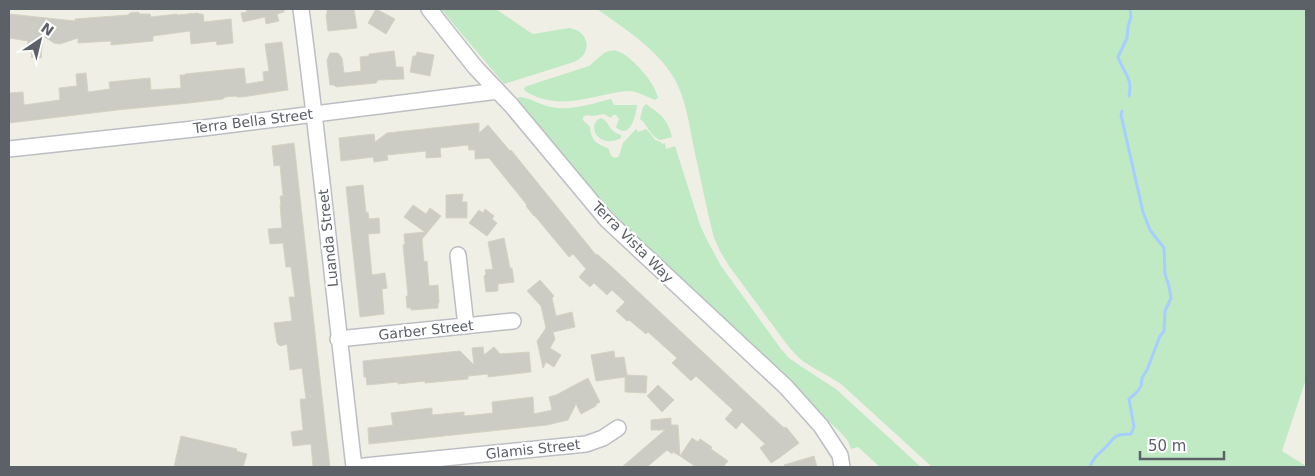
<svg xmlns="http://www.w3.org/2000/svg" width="1315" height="476" font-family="'DejaVu Sans',sans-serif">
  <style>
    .green { fill: #bfeac4 }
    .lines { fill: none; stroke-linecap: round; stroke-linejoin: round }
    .stream { stroke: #a6cfff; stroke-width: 3 }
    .building { fill: #cdccc4; stroke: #d6d2c2 }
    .minor-casing { stroke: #bcbec5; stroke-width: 18 }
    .minor { stroke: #fff; stroke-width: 15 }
    .labels { text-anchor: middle; stroke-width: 4.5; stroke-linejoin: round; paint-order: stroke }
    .street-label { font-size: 14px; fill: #5c6067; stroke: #fff }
  </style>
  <rect width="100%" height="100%" fill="#f0efe5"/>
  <path class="green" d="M441 9H496L528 31 533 34 569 28C590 31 593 54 574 62L504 84Z
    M597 9H1306V379L1282 451 1306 466V467H932L841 384C829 376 816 370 804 362 794 354 787 345 780 335L729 266 720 251 714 238C706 207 700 175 693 144 689 122 685 97 674 78 656 48 625 29 597 9Z
    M609 51C612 51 613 50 617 51 631 55 656 84 658 98L655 100C647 97 639 92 630 91 620 91 609 94 599 96 573 102 549 106 525 91L524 88 527 86 589 66 604 53Z
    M520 97C531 98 540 105 551 107 571 111 591 104 611 99L614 105H637C636 115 630 141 616 127L619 119 616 115H613L611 118 604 114 593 116 586 115 583 117V120L590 127C591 140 596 144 608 148 611 152 609 157 616 158L619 156 623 143 636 129 638 132 646 129 650 133 655 140 661 142 662 144 665 143 666 149 675 146 700 225 707 240 721 266 781 349 789 358 799 365 836 389 921 467H880L858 447 851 449 848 441 839 431 628 234 515 99Z
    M646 104C660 114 668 119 672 137L661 140C651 138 648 125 640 119L643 107Z
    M601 118C611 122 606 130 621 135V138C599 150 585 125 601 118Z"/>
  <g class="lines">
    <path class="stream" d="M1129 96C1133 78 1124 74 1118 57L1127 38 1128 27 1131 17 1130 9
      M1090 467C1093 457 1100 453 1107 446 1110 443 1112 439 1115 437 1119 434 1126 434 1131 434L1134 427 1129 399 1137 392 1141 386 1142 378 1147 370 1160 336 1164 331 1165 311 1171 298 1169 286 1165 274 1164 248 1150 230 1143 212 1121 115 1122 111"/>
  </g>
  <path class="building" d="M246 9H284V12L277 14 279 21 266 24 265 17 243 22 241 13 247 12Z
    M327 9H354L357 28 328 31 326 15 327 13Z
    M376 9 395 19 386 34 368 23Z
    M138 12 140 14H150L151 17 177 14V15L198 13 199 14H203L204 22 231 19 233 43 217 45 216 41 191 44 190 31 153 36V41L111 45V41L78 43V38L60 44 54 43 43 36 41 58 31 57 32 52 27 51 28 41 9 38V14L75 21V19L128 15 130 13Z
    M282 42 288 90 242 97H237L236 96 225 97 223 99 189 103 117 110 9 123V110L10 109 9 93 23 92 24 105 60 100 59 88 77 86 76 74 86 73 88 92 110 89 109 82 150 78 151 90 181 88 180 75H185V74L244 68 246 84 264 81 263 72 269 71 265 44Z
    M394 51 396 67H403L404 79 378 80 376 83 345 86 336 87 334 85H330L327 60 330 53H338L342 58 344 73 361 71 360 57 369 56V54Z
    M417 52 434 55 430 76 410 72 413 56H416Z
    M479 123V133L488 125 510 151 511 150 596 255 597 254 613 268 783 427 787 428 799 443 779 458 771 463 760 448 765 444 742 422 736 429 725 419 733 410 696 376 691 381 672 363 677 358 648 332 646 334 629 320 627 321 616 311 625 302 612 290 607 295 594 283 590 287 579 277 586 269 573 254 569 257 534 215V216L526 206 527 205 489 158 475 159V150H469L468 145 440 148 441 157 426 158V151L387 155 388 160 374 162 373 157 341 161 339 138 374 134 375 142 387 133Z
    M294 143 326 432 330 467H313L311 444 293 446 291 432 303 430 300 399H306L302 368 290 370 287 344 280 346 277 343 274 323 292 321 289 297H295L291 267H286L283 243 270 244 268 229 282 228 280 205H281L280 196H283L280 165 274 166 272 146Z
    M363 185 366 213 368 212 369 219 379 218 380 233 368 234 372 275 385 273 387 288 382 289 384 314 360 317 346 187Z
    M463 194 462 202H467V218H446V195Z
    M413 205 426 214 430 208 441 216 422 239 424 262 427 261 429 286 438 285 439 302 438 304V308L411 310V308H407L406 296H408L403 245 405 244 404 234 425 232 404 217Z
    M485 209 494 216 492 219 497 223 487 236 469 223 479 210 483 213Z
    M504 238 510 268H512L514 282 498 284V291L486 292 484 276 486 274 485 270 493 269 488 242Z
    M540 280 554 296 552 298 556 316 572 312 575 327 553 332 555 339 550 348 561 355 554 367 546 362 543 368 537 341 546 328 541 306 527 291Z
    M483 347 484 355 494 347 500 354 529 352 531 372 488 377V374L468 376V379L425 383V381L398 384V382L367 385 366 377H364L363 361 460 351 474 365 472 348Z
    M614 351 615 358 624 357 627 375 647 376 646 393 625 392V377L596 381 591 355Z
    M588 378 600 402 596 404V406L581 414 576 404 568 420 547 425 369 444 368 428 393 425 391 413 432 408V415L464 412V416L484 414 493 413 492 402 533 397 534 414 552 410 549 397 556 395Z
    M658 385 674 400 662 412 647 396Z
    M671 418V425H678L680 456 673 452 672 454 667 450 647 467H622L665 430H651V420Z
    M181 436 237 449 236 451 247 454 243 467H174Z
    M692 438 698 442 700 439 712 447 711 449 728 461 723 467H696L680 456Z
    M814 456 817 467H785L784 465Z"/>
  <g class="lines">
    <defs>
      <path id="minor" d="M301 9C321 161 336 314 354 467
        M429 9 475 67 511 105 607 220 786 387 821 426 840 455 842 467
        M9 149 203 128 498 91
        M458 255 466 326
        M338 339 513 321
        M354 467 586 444 603 438 618 428"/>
    </defs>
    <use href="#minor" class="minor-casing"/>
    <use href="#minor" class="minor"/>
  </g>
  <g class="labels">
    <g class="street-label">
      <text transform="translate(253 121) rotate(-7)" y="5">Terra Bella Street</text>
      <text transform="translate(328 238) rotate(-96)" y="5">Luanda Street</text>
      <text transform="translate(633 242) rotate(45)" y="5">Terra Vista Way</text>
      <text transform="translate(426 330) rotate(-6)" y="5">Garber Street</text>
      <text transform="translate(533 449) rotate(-6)" y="5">Glamis Street</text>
    </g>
  </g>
  <rect width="1315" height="476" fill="none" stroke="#5c6067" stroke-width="20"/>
  <g transform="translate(40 40) rotate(35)" stroke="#ffffff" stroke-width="4" paint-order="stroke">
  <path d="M0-4L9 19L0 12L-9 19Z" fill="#5c6067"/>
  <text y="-8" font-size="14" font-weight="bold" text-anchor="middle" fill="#5c6067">N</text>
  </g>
  <path d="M1140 451v8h84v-8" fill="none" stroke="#5c6067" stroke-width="2.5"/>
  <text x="1148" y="451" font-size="15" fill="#5c6067" stroke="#ffffff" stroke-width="4" paint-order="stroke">50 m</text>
</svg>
